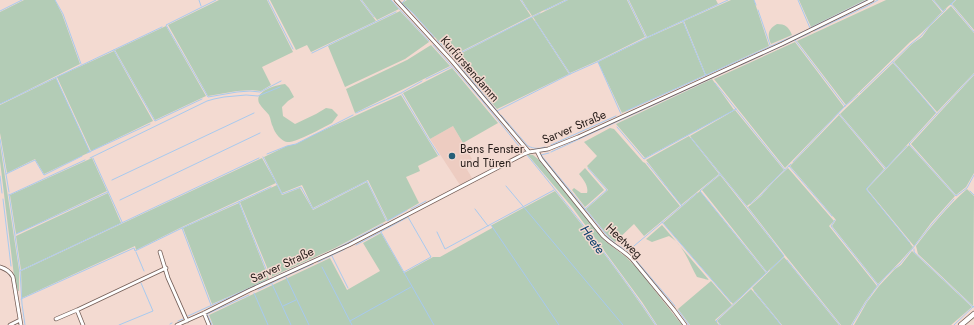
<svg xmlns="http://www.w3.org/2000/svg" width="974" height="325" font-family="Jost,sans-serif">
  <style>
    .built { fill: #edccc1 }
    .green { fill: #b3ccb6 }
    .lines { fill: none; stroke-linecap: round; stroke-linejoin: round }
    .stream { stroke: #a8caef; stroke-width: 1 }
    .street-casing { stroke: #735d56; stroke-width: 4.5 }
    .primary-casing { stroke: #735d56; stroke-width: 6 }
    .street { stroke: #fff; stroke-width: 3 }
    .primary { stroke: #fff; stroke-width: 4.5 }
    .poi-dot { fill: #255f78; stroke: #f3dad1; stroke-width: 1.5 }
    .labels { text-anchor: middle; stroke-width: 3; stroke-linejoin: round; paint-order: stroke }
    .street-label { font-size: 12px; fill: #261d1a; stroke: #f3dad1 }
    .poi-label { font-size: 12px; fill: #261d1a; stroke: #f3dad1; text-anchor: start }
    .water-label { font-size: 13px; font-style: italic; fill: #0b3f6c; stroke: #f3dad1 }
  </style>
  <rect width="100%" height="100%" fill="#f3dad1"/>
  <path class="built" d="M453 126 472 159 467 162 469 166 466 168 472 178 460 185 430 139Z"/>
  <path class="green" d="M24 0H55L62 14 80 64 0 104V12Z
    M219 0H267L293 52 262 67 271 85 261 91 252 90 237 91 208 96 168 25Z
    M270 0H360L376 21 311 52 307 45 296 50Z
    M362 0H391L399 9 377 20Z
    M407 0H520L531 16 452 56 413 13 402 3Z
    M522 0H565L532 16Z
    M568 0H627L645 37 597 61 570 73 533 17Z
    M629 0H716L718 4 647 37Z
    M731 0H754L769 46 706 75 684 21Z
    M799 0H865L811 27Z
    M886 0H932L942 12C932 22 922 34 910 42L846 105 797 41Z
    M934 0H955L943 11Z
    M956 0H974V30L952 4Z
    M951 6 974 33V73L937 112 894 62 912 44 922 37 930 26Z
    M400 11 429 42 405 59 345 87 328 46 396 13Z
    M532 17 569 74 497 109 454 57Z
    M683 22 705 75 622 113 598 62 647 38Z
    M777 24C785 24 789 27 792 35L771 44C767 35 768 29 777 24Z
    M166 26 206 96 155 120 115 50Z
    M795 42 844 107 785 168 714 79Z
    M431 45 450 66 355 113 346 89 407 60Z
    M114 51 153 121 91 151 57 77Z
    M893 63 936 113 886 168 840 114Z
    M452 68 498 123 463 143 453 126 430 139 403 93Z
    M974 75V173L966 187 956 195 911 144Z
    M56 78 90 152 44 174 35 159 7 173 0 133V105Z
    M712 79 734 110 645 158 616 124Z
    M285 84 289 88 294 97 288 101 282 107 283 116 295 124 316 114 326 108 332 109 338 115 332 123C322 128 296 143 287 142 282 142 274 132 273 127 271 124 271 119 269 115 266 111 262 108 259 103 254 91 276 85 285 84Z
    M401 95 438 156 418 166 420 171 406 177 419 203 388 221 368 180 313 208 302 185 282 193 264 157 287 146 296 144 313 135Z
    M735 110 784 170C771 182 760 195 747 206L690 136Z
    M839 115 884 169 866 189 913 247C902 260 890 272 878 284L832 226 836 220 790 166Z
    M610 128 614 129 643 162 645 163 680 206 644 236 634 224 615 242 609 237 586 209 608 190 587 166 597 156 584 142Z
    M689 136 719 174 681 205 646 160Z
    M0 144 19 270V291H18L14 276 0 161Z
    M909 145 955 196 931 223 914 246 867 189Z
    M527 154 533 155 538 159 605 241 626 257 637 268 682 325H657L642 302 572 207Z
    M92 158 107 191 16 234 10 195Z
    M262 158 276 183 182 227 136 250 135 246 22 298 21 271Z
    M585 168 604 190 585 207 572 190 574 188 581 193H587C589 186 583 179 579 174Z
    M788 168 834 221 829 226 877 286 865 302 851 325H841L785 255 748 207 761 196 774 181Z
    M720 175 784 256 767 272 702 190Z
    M367 182 386 221 335 248 271 277 240 202 277 185 282 195 300 188 313 210Z
    M967 189 974 196 973 306 918 254 916 246C931 226 948 206 967 189Z
    M555 191C590 234 624 279 655 325H213L209 315 330 258 347 290 380 271 363 243 381 233 404 273 433 257H440L492 228V225Z
    M700 191 766 273 733 304 663 223Z
    M108 193 121 223 21 270 16 236Z
    M239 203 269 279 212 304 183 228Z
    M662 225 709 280 697 277C689 263 684 245 669 236L652 242 646 239Z
    M912 251 972 307 951 325H854L867 302 879 286 895 269 901 265Z
    M784 257 839 325H782L752 288Z
    M711 281 732 305 715 320 719 325H690L678 309Z
    M751 289 781 325H721L717 321Z"/>
  <g class="lines">
    <path class="stream" d="M55 0 63 14 81 64
      M199 0 201 6
      M216 0 166 25 208 97 237 92 250 91 260 92 281 81
      M268 0 293 49
      M361 0 374 17
      M391 0 429 41
      M398 0 413 13 434 37
      M521 0 528 10
      M628 0 646 37
      M754 0 756 5
      M798 0 810 28 867 0
      M933 0 943 11
      M402 3 405 0
      M951 4 974 32
      M950 5 955 0
      M545 10 567 0
      M758 10 770 45
      M0 11 22 0
      M535 21 570 74
      M683 21 706 76
      M814 31 867 6 878 0
      M437 40 453 57
      M795 40 845 106
      M433 45 479 97 523 151
      M114 50 155 121 202 99
      M312 53 396 12
      M458 54 540 13
      M456 61 498 112
      M598 62 621 114
      M893 62 936 113
      M741 65 810 33
      M974 74 909 144 956 196 967 188 974 175
      M56 78 90 152
      M426 79 451 67
      M715 83 785 170
      M860 93 911 44 921 36 929 26 946 9
      M402 94 428 138 439 155
      M0 104 162 27
      M497 111 570 74 597 62 646 38 728 0
      M626 111 807 30
      M356 113 401 93 422 81
      M839 114 885 168
      M501 115 528 146C534 149 539 149 545 147
      M617 127 644 159 736 109
      M691 138 747 207 784 256 770 270
      M0 139 9 192
      M551 145 616 116
      M907 146 866 189 910 243
      M551 152 736 67
      M87 153 150 124
      M549 153 541 155 609 238 617 245 628 251 697 193
      M267 154 287 146 296 144 353 115
      M527 155C572 210 616 266 656 325
      M263 157 282 194 301 187 313 209 367 181 387 221 407 210
      M90 158 207 101 214 99 224 97 246 95 258 96 280 87
      M93 158 122 222
      M793 162 845 106 858 95
      M647 163 682 206
      M789 166 832 216
      M6 174 35 160 44 175 82 156
      M720 174 700 191 767 273
      M0 176 2 193
      M112 180 254 113
      M506 186 623 325
      M970 191 974 195
      M9 194 20 271 22 304 25 325
      M9 195 85 160
      M3 199 11 266
      M120 200 260 133
      M239 202 268 274
      M750 204 761 195 774 180 791 164
      M411 209 426 201
      M475 209 488 226
      M585 209 607 190 588 168
      M835 220 831 226 878 285
      M662 222 731 302
      M491 225 559 325
      M182 228 211 305
      M381 232 434 325
      M437 232 445 249 554 190
      M16 234 108 192
      M356 245 408 217 431 257 404 272
      M914 249V252L973 307
      M136 252 144 271
      M332 256 348 288
      M635 259 675 306
      M787 260 840 325
      M318 262 345 249
      M322 267 352 325
      M20 271 259 158
      M286 277 309 325
      M270 279 332 251 383 224
      M272 284 291 325
      M258 290 286 276 313 264
      M754 291 781 325
      M254 293 268 325
      M21 299 134 248 135 251 182 228 271 187
      M283 306 296 300
      M678 310 689 325
      M188 316 265 281
      M178 321 183 319
      M350 321 411 287
      M717 322 716 321 768 271
      M719 323 720 325
      M170 324 172 323
      M119 325 153 311 141 283
      M212 325 207 314 249 295
      M852 325C865 303 879 279 900 264L932 224 954 199
      M954 325 974 306"/>
    <defs>
      <path id="street" d="M396 0 452 61 529 152
        M537 151 541 159 603 236C612 245 623 250 632 259L674 310 685 325
        M160 252 168 278 187 321
        M0 267C6 269 10 271 13 277L21 325
        M77 310 83 325
        M204 313 209 325
        M56 319 77 310 166 268
        M10 325 20 320
        M177 325 204 313 250 290 349 245 524 154 529 152 548 149 578 137 782 44 872 0"/>
      <path id="primary" d="M961 325 974 314"/>
    </defs>
    <use href="#street" class="street-casing"/>
    <use href="#primary" class="primary-casing"/>
    <use href="#street" class="street"/>
    <use href="#primary" class="primary"/>
  </g>
  <circle class="poi-dot" cx="452" cy="156" r="4"/>
  <g class="labels">
    <g class="street-label">
      <text transform="translate(470 69) rotate(49)" y="4">Kurfürstendamm</text>
      <text transform="translate(574 127) rotate(-23)" y="4">Sarver Straße</text>
      <text transform="translate(624 241) rotate(43)" y="4">Heetweg</text>
      <text transform="translate(282 265) rotate(-25)" y="4">Sarver Straße</text>
    </g>
    <g class="poi-label">
      <text x="460" y="153">Bens Fenster<tspan x="460" dy="14">und Türen</tspan></text>
    </g>
    <g class="water-label">
      <text transform="translate(593 239) rotate(54)" y="5">Heete</text>
    </g>
  </g>
</svg>
